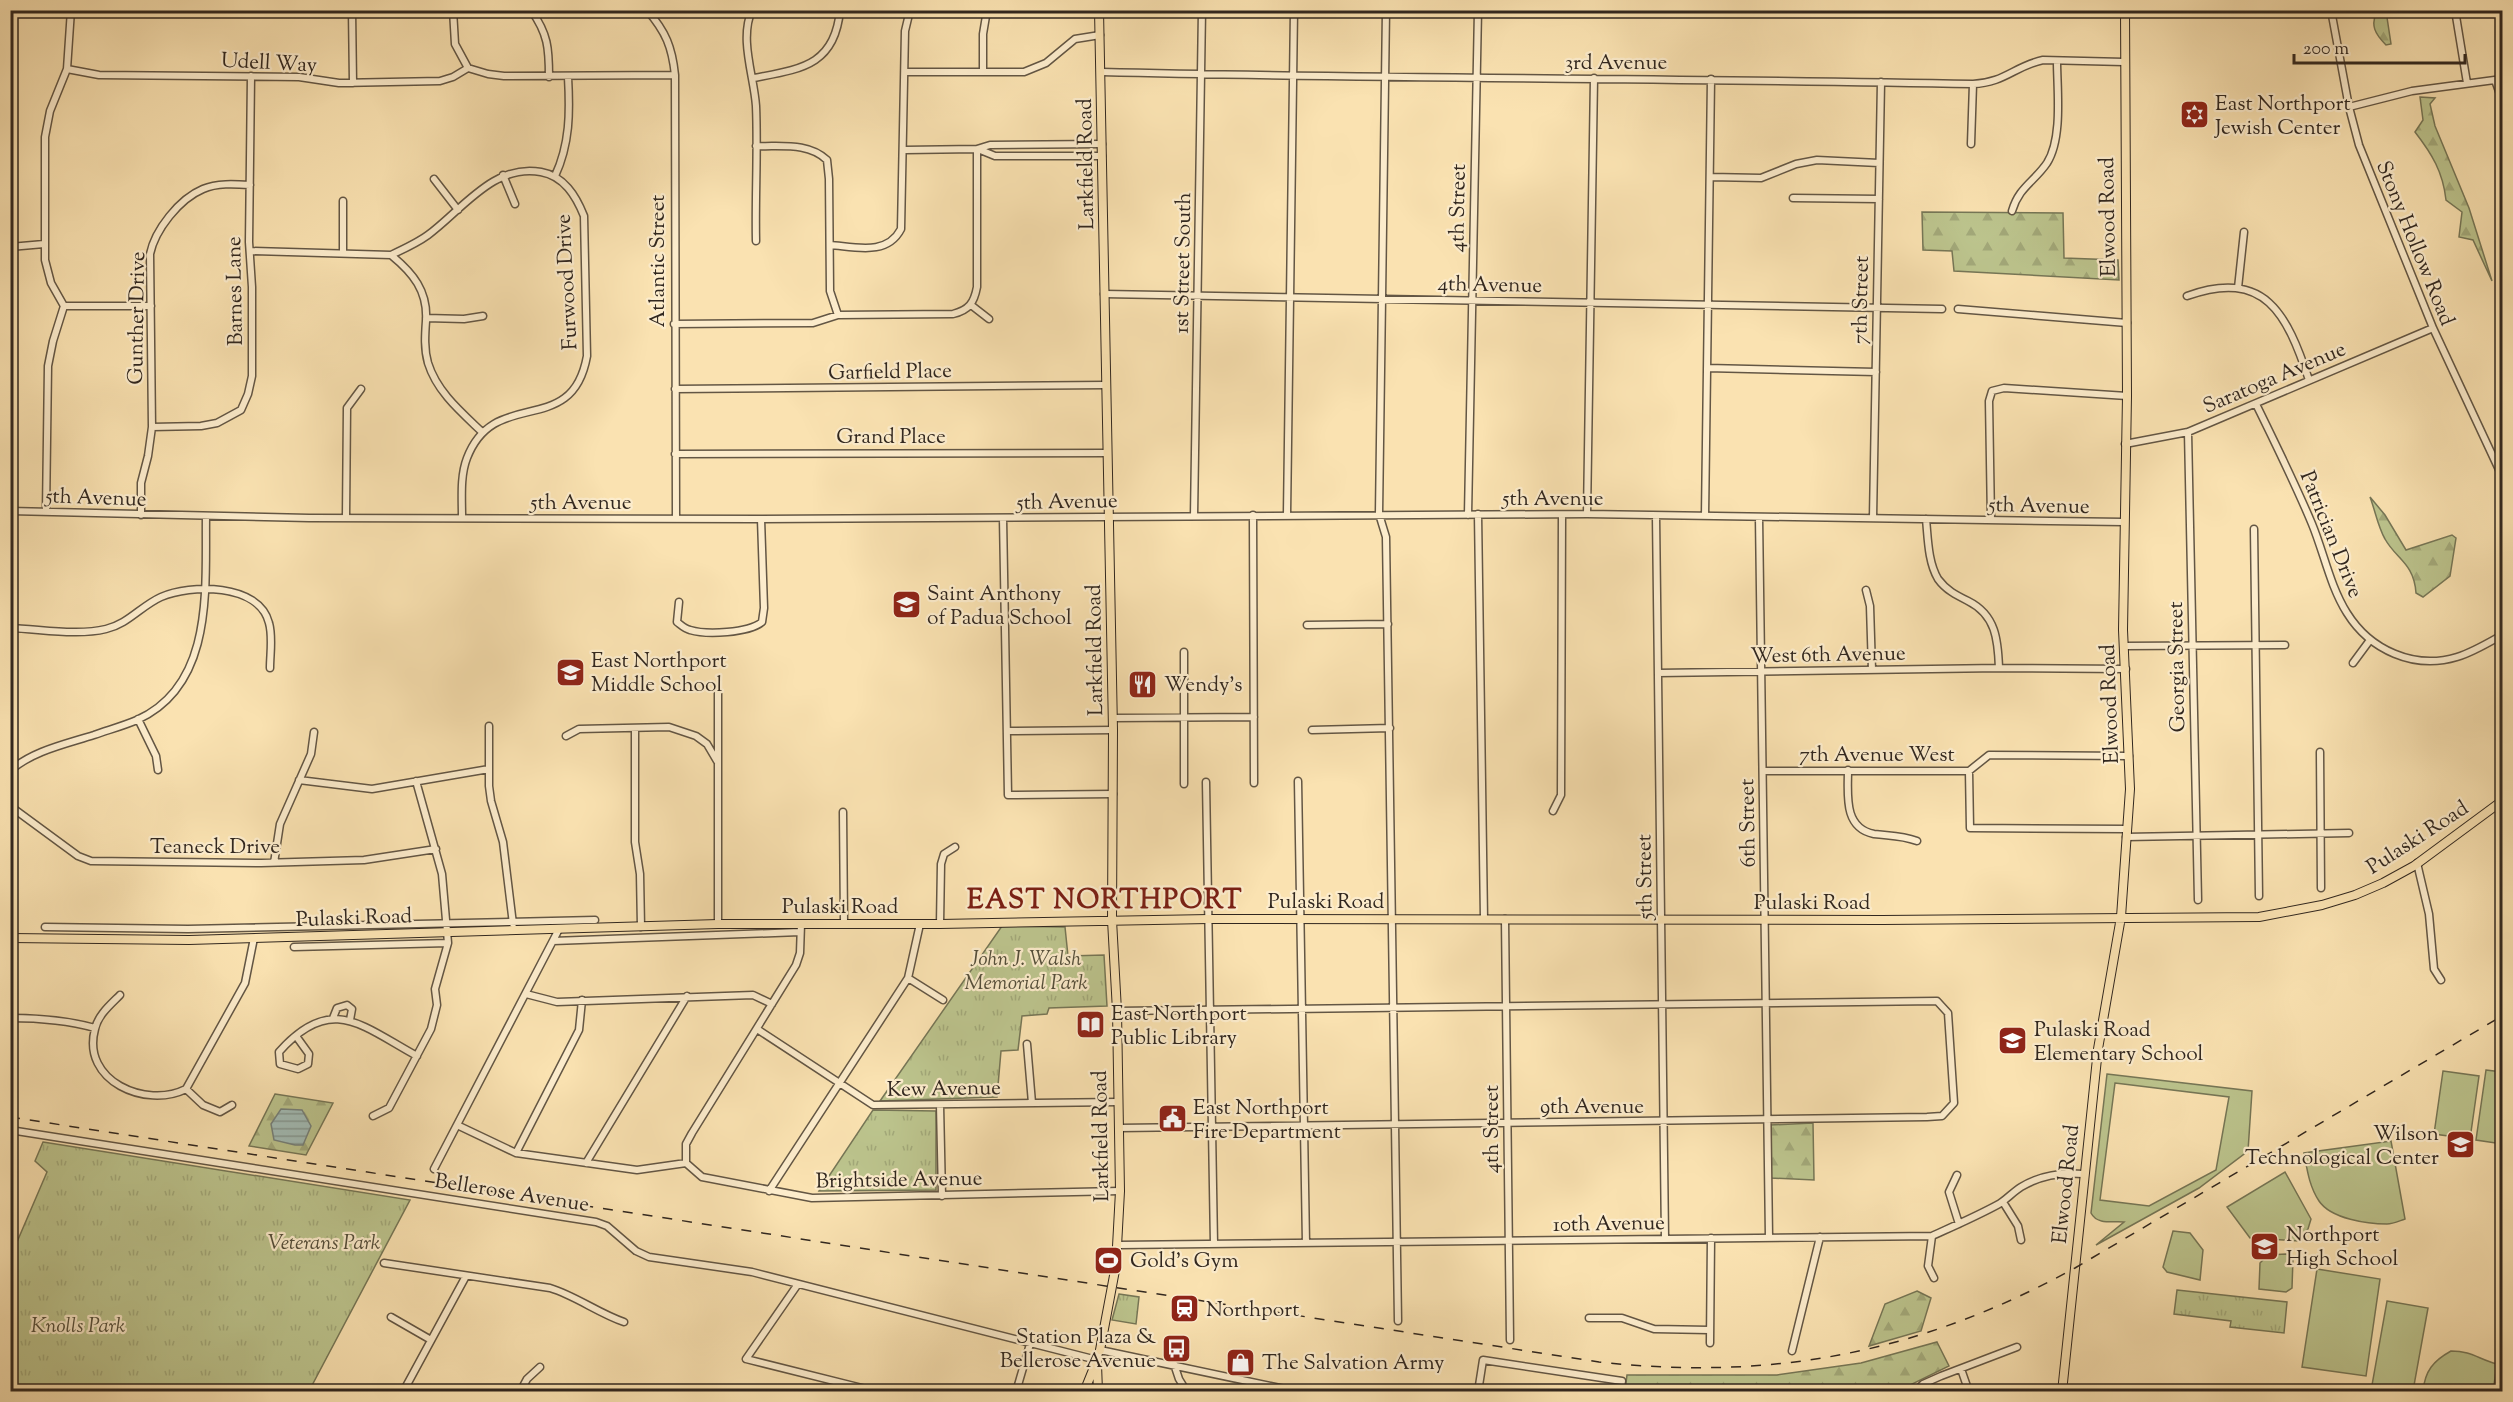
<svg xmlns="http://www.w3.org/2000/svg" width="2513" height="1402" font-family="'Sorts Mill Goudy',serif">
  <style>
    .grass { fill: #bcc48d; stroke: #767656; stroke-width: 1.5; fill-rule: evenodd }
    .forest { fill: url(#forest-firs); stroke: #767656; stroke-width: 1.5 }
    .park { fill: url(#park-tufts); stroke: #767656; stroke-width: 1.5 }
    .water { fill: url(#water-rules); stroke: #75807a; stroke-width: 1.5 }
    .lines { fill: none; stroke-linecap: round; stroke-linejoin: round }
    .minor-casing { stroke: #635644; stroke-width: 9 }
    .major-casing { stroke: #31271f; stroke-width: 10 }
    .minor { stroke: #fceccc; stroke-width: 6 }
    .major { stroke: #fae2b1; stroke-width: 8 }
    .rail { stroke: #31271f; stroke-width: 1.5; stroke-dasharray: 10 10; stroke-linecap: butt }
    .labels { text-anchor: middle; stroke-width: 4.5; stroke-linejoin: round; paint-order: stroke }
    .street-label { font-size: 21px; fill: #31271f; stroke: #fceccc }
    .poi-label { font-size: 21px; fill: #31271f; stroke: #fceccc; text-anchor: start }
    .park-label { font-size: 21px; font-style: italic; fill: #544e3a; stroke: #fceccc }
    .district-label { font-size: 27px; font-weight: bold; letter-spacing: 1.5px; fill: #7a1f14; stroke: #fceccc }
  </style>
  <defs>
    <pattern id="forest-firs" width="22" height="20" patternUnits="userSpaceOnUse" patternTransform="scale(1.5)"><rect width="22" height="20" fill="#bcc48d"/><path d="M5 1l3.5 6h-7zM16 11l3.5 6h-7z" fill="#a2a879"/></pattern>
    <pattern id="park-tufts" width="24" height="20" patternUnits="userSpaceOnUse" patternTransform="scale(1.5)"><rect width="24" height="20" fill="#bcc48d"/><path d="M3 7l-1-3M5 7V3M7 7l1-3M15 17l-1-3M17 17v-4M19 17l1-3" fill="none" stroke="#a2a879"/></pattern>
    <pattern id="water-rules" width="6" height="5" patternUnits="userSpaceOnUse" patternTransform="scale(1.5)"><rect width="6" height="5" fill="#a2bcb6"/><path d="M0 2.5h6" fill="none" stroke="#859993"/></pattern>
  </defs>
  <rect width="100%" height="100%" fill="#fae2b1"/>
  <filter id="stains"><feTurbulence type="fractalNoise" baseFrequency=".00333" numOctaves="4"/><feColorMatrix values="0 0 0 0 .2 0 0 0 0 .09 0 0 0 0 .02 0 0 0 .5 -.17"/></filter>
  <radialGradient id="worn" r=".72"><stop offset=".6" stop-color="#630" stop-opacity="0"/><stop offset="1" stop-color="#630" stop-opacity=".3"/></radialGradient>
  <path class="grass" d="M2486 1070 2502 1072V1144L2476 1140Z
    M2443 1071 2479 1076 2470 1139 2434 1134Z
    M2107 1074 2252 1091 2248 1151 2199 1188 2096 1245 2124 1222C2113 1221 2097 1225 2091 1213ZM2115 1083 2229 1097 2216 1170 2149 1206 2100 1200Z
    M2391 1141 2405 1219C2399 1221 2393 1224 2387 1224 2368 1224 2331 1219 2319 1201 2309 1186 2307 1169 2304 1153Z
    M2285 1172 2311 1219 2308 1229 2300 1241 2250 1238 2227 1207Z
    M2173 1231 2190 1233 2203 1250 2200 1280 2167 1272 2163 1267Z
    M2286 1254 2293 1258 2292 1288 2286 1292 2259 1289 2260 1263 2268 1255Z
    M2317 1269 2380 1279 2366 1376 2302 1367Z
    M2387 1301 2428 1308 2413 1391 2372 1385Z
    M2451 1351C2472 1351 2478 1359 2497 1364L2493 1391H2423C2425 1371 2433 1361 2451 1351Z"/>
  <path class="forest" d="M2377 11H2386L2391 44 2386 45C2375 34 2370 25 2377 11Z
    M2420 97 2435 98 2430 104 2435 126 2469 208 2492 281 2473 240 2459 237 2462 212 2446 200C2443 172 2432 154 2415 132L2423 120Z
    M1922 212 2063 213 2064 258 2118 260 2119 280 1954 271 1952 251 1923 250Z
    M2370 497 2385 515 2406 550 2452 535 2456 538 2450 576 2423 597 2416 593C2414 563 2396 559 2385 539 2378 527 2375 510 2370 497Z
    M275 1094 333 1103 306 1155 249 1146Z
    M1813 1123 1814 1180 1771 1178 1770 1125Z
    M1917 1291 1931 1298 1921 1331 1869 1346 1885 1304Z
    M1937 1342 1949 1366 1912 1384 1906 1391 1798 1392 1790 1387 1784 1392 1625 1391 1627 1375H1777L1861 1363Z"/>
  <path class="park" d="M1002 926 1065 927 1068 956 1104 955 1107 1006 1049 1008 1047 1014 1022 1016 1018 1050 1001 1051 997 1097 880 1101Z
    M873 1110 936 1111V1190L819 1191Z
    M43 1142 410 1200 309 1391H11V1256L47 1172 35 1161Z
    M2177 1290 2287 1302 2284 1333 2230 1327 2231 1321 2174 1314Z
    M1119 1294 1139 1297 1136 1324 1112 1320Z"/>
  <path class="water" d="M281 1109 302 1110 311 1126 303 1145H295L274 1140 271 1124Z"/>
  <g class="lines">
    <defs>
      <path id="minor" d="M352 10 353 83
        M453 10 455 44 468 68 488 74 504 76 675 75
        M531 10C548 34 549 48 549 77
        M647 10C666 32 672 47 675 75L676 518
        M752 10C739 39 754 76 756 106 758 151 755 196 756 241
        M1386 10 1379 514 1386 537 1398 1321
        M2331 10 2349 107 2359 145 2433 328 2502 476
        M2455 10 2467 83
        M67 69 99 75 299 77 339 83 440 81 453 77 468 68
        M905 72H1024L1046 63 1075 39 1100 35
        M983 72V34L987 10
        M1102 72C1392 79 1683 78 1973 84 2004 83 2015 66 2043 60L2124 62
        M754 78C800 69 835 66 840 10
        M2495 80 2502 100
        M2349 107 2412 91 2502 79
        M1971 144 1973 84
        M756 146C781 147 808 142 827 160L829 179 830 291 838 315
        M978 149 995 156H1102
        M905 150 977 149 990 145 1102 144
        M503 175 515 204
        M555 176C570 144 570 112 568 77
        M1710 177 1761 178 1796 164 1817 160 1879 163
        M434 179 458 210
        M1793 198 1879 199
        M2012 211C2019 187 2034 182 2047 163 2063 138 2057 89 2057 61
        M830 245C856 247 887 256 901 229L905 31 910 10
        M10 247 44 244
        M251 251 391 255C413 273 428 291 426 321 425 335 424 349 428 363 437 392 461 412 482 432
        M343 253V201
        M391 255C404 249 417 243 428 235 462 210 494 163 541 172 564 176 576 196 584 216L587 356C572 440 495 385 467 458 460 476 462 498 462 517
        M2238 288 2244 232
        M1104 294 1942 309
        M2187 296C2265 268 2287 314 2309 380
        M971 305 989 319
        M64 306H151
        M1958 309 2127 323
        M426 318 464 319 483 316
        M674 324 813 323 838 315 953 314C969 310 974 303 977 287V149
        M1707 368 1876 372
        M675 389 1106 385
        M2256 404C2275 443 2295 483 2312 524 2324 553 2330 586 2347 613 2370 650 2414 670 2457 657 2473 652 2488 643 2502 635
        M152 427 201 426 217 423 241 410 248 394 252 376V287L249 242 251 76
        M2188 432 2198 900
        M2125 444 2188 432 2433 328
        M675 454 1107 453
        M10 511 309 518 761 519 1587 514 2124 522
        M46 512 48 366 53 341 64 306 51 283 45 260V137L50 111 67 69 71 10
        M1478 514 1484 919
        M1587 514 1594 78
        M141 515V483L148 456 152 427 150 254C155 230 179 199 203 189 217 183 234 184 250 185
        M1253 515 1254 783
        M1287 515 1294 10
        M1468 515 1478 10
        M1194 516 1202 10
        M1656 516 1665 1238
        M1705 516 1711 79
        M346 517 347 408 361 389
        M1759 517 1769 1237
        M1003 518 1008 795 1113 794
        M1873 518 1881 82
        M1926 519C1928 539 1928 562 1938 579 1946 590 1956 595 1968 601 1996 615 1998 640 1999 668
        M1991 520 1989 401 1992 391 2004 388 2127 396
        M2254 529 2259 896
        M1866 590 1870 606 1872 670
        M679 602 677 622C681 625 685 629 690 630 707 635 748 633 762 622L764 608 761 519
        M1307 625 1388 624
        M10 628C41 629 77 636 106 629 128 624 141 606 161 597 190 584 259 583 269 623 273 637 270 654 270 668
        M2125 646 2285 645
        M1184 652V784
        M2353 663 2370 640
        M1658 673 1999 668 2126 669
        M718 693V924
        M1113 718 1254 717
        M138 719 156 756 158 770
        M489 726V786L491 801 503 842 513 924
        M635 728V842L640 874 641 927
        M1312 730 1390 728
        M1008 731 1113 730
        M566 736 579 729 669 727 696 736 707 744 717 761
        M2320 752 2321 888
        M1848 770C1848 794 1843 828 1874 834 1891 836 1901 835 1917 841
        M10 771C32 751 66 744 94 735 108 730 123 726 137 720 215 685 205 587 206 516
        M1763 771H1969L1989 755 2129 756
        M1969 771 1970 828 2127 829
        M299 780 372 789 489 769
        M1298 781 1306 1243
        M1206 782 1214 1244
        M10 806 78 856 91 861 261 863 364 860 436 849
        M1553 811 1561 795 1562 515
        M843 812 844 923
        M2126 837 2349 833
        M274 863 280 824 311 754 314 732
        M2417 863 2429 914 2434 969 2441 980
        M1505 919 1510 1340
        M940 924 941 864 944 854 955 847
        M45 927 188 929 595 920
        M553 941 800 932
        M294 947 448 943
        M908 978 943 1000
        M526 994 557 1002 753 995 772 1004
        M120 995C110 1005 98 1015 95 1029 81 1081 146 1109 186 1089
        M1117 1011 1937 1001 1948 1013 1954 1103 1942 1116 1927 1117 1119 1128
        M10 1018C40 1018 66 1020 95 1028
        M333 1018 337 1008 347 1005 352 1009 350 1020
        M757 1029 873 1105 1118 1102
        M296 1036 309 1054 308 1064 298 1069 280 1064 279 1052C331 993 362 1026 417 1056
        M1027 1044 1032 1103
        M186 1089 245 983 254 938
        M186 1089 203 1105 220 1112 232 1105
        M940 1105 942 1196
        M373 1116 389 1108 431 1029 437 1005 435 989 448 943 442 874 416 781
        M457 1125 516 1153 637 1170 686 1163
        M10 1130 596 1222 607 1226 636 1251 649 1257 752 1272 1097 1360 1100 1350 1299 1392
        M516 1153 579 1030 582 1000
        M586 1163 687 996
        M686 1163 702 1177 812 1198 1120 1191
        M686 1163V1144L692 1133 796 965 800 953 801 924
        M434 1169 558 931
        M1957 1175 1949 1192 1959 1224
        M769 1191 908 978 920 924
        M2003 1202 2018 1226 2021 1240
        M1932 1236 1928 1266 1934 1278
        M1119 1245 1932 1236C1954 1226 1977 1216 1999 1204 2007 1199 2013 1192 2021 1187 2041 1175 2061 1172 2083 1174
        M384 1263 550 1288C576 1296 598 1313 624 1322
        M798 1284 746 1359 878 1392
        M391 1317 431 1340
        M1589 1318H1622L1654 1329 1709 1330
        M1710 1343 1711 1238
        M1792 1351 1820 1237
        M1174 1364 1179 1379 1187 1392
        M1961 1369 1969 1392
        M403 1392 466 1276
        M520 1392 527 1379 540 1367
        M1016 1392 1030 1344
        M1478 1392 1483 1360 1622 1381 1620 1392
        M1915 1392 1923 1384 1941 1376 2017 1347"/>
      <path id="major" d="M1099 10 1113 730 1112 920 1117 1011 1120 1191 1116 1265 1100 1350
        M10 938 189 940 718 924H940L1209 919 1882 920 2259 917 2322 905 2355 895 2383 883 2414 866 2502 801
        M1097 1364 1098 1392
        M1084 1392 1097 1360
        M2062 1392 2098 1049 2121 917 2130 789 2123 630 2127 396 2125 10"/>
    </defs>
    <use href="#minor" class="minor-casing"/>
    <use href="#major" class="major-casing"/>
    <use href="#minor" class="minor"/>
    <use href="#major" class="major"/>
    <path class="rail" d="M10 1117 1599 1362C1774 1381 1920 1353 2075 1268L2502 1016"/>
  </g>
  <defs>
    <symbol id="synagogue-square" viewBox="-11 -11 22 22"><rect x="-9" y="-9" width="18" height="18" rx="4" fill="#8f2418" stroke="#fceccc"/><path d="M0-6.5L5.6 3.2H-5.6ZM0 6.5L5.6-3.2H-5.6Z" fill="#fff"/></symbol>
    <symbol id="school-square" viewBox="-11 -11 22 22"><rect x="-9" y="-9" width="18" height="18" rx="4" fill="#8f2418" stroke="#fceccc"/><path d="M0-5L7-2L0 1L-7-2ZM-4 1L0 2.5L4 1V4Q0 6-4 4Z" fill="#fff"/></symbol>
    <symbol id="restaurant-square" viewBox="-11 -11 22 22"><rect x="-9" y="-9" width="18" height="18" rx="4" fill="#8f2418" stroke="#fceccc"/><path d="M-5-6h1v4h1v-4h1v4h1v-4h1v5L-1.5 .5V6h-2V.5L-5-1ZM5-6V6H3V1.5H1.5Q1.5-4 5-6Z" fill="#fff"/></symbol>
    <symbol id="library-square" viewBox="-11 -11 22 22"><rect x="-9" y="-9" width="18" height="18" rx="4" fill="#8f2418" stroke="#fceccc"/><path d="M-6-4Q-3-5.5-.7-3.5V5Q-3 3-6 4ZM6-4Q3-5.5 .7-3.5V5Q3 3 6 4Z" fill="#fff"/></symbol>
    <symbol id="civic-square" viewBox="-11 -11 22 22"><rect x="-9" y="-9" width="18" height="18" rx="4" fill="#8f2418" stroke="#fceccc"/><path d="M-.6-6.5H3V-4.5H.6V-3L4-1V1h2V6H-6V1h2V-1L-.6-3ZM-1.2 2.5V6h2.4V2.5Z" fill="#fff"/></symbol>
    <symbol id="stadium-square" viewBox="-11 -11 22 22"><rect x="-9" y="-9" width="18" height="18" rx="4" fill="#8f2418" stroke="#fceccc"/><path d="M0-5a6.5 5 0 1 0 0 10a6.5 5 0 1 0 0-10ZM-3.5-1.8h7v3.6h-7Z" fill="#fff"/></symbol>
    <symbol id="station-square" viewBox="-11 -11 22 22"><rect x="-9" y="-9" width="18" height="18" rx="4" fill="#8f2418" stroke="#fceccc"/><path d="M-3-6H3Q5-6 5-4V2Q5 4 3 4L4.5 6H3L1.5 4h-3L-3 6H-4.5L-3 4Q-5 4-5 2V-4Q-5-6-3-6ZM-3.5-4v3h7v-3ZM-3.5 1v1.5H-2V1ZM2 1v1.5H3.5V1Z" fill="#fff"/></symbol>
    <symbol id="bus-square" viewBox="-11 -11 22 22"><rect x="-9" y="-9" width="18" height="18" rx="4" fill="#8f2418" stroke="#fceccc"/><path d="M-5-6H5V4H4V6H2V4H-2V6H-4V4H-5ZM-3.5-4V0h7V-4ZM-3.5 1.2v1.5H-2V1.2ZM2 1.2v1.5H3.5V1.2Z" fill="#fff"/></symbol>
    <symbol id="shop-square" viewBox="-11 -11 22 22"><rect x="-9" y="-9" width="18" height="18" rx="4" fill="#8f2418" stroke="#fceccc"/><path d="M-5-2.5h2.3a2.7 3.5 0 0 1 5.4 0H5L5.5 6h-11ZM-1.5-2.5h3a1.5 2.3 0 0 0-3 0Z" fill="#fff"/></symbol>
  </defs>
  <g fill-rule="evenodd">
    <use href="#synagogue-square" x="2178" y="98" width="33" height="33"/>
    <use href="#school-square" x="890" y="588" width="33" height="33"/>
    <use href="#school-square" x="554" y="656" width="33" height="33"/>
    <use href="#restaurant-square" x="1126" y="668" width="33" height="33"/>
    <use href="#library-square" x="1074" y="1008" width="33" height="33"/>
    <use href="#school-square" x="1996" y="1024" width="33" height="33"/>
    <use href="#civic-square" x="1156" y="1102" width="33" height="33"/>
    <use href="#school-square" x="2444" y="1128" width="33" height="33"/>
    <use href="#school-square" x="2248" y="1230" width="33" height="33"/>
    <use href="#stadium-square" x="1092" y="1244" width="33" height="33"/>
    <use href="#station-square" x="1168" y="1292" width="33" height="33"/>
    <use href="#bus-square" x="1160" y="1332" width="33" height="33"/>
    <use href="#shop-square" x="1224" y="1346" width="33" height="33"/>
  </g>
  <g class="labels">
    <g class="street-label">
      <text transform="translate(269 62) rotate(3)" y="7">Udell Way</text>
      <text x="1616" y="69">3rd Avenue</text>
      <text transform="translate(1085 164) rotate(-91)" y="7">Larkfield Road</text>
      <text transform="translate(1457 208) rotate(-89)" y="7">4th Street</text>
      <text transform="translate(2107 217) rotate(-91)" y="7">Elwood Road</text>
      <text transform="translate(2416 243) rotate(68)" y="7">Stony Hollow Road</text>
      <text transform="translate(657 261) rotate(-90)" y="7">Atlantic Street</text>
      <text transform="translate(1182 263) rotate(-89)" y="7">1st Street South</text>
      <text transform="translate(566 282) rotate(-93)" y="7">Furwood Drive</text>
      <text transform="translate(1490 284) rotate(1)" y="7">4th Avenue</text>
      <text transform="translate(234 291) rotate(-91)" y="7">Barnes Lane</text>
      <text transform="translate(1860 300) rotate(-89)" y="7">7th Street</text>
      <text transform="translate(136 318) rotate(-89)" y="7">Gunther Drive</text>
      <text transform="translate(890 371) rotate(-1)" y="7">Garfield Place</text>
      <text transform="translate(2274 377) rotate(-23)" y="7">Saratoga Avenue</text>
      <text x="891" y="443">Grand Place</text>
      <text transform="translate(96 497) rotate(2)" y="7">5th Avenue</text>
      <text x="1553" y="505">5th Avenue</text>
      <text transform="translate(1067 501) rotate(-1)" y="7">5th Avenue</text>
      <text x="581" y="509">5th Avenue</text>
      <text transform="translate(2039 505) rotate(1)" y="7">5th Avenue</text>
      <text transform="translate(2332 534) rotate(68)" y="7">Patrician Drive</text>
      <text transform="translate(1094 650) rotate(-91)" y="7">Larkfield Road</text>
      <text transform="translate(1828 654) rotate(-1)" y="7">West 6th Avenue</text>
      <text transform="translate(2176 667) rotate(-91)" y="7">Georgia Street</text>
      <text transform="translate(2109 704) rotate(-92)" y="7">Elwood Road</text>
      <text x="1877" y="761">7th Avenue West</text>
      <text transform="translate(1747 823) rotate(-91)" y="7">6th Street</text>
      <text transform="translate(2417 837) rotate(-33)" y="7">Pulaski Road</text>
      <text x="215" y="853">Teaneck Drive</text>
      <text transform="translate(1644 877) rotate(-91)" y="7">5th Street</text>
      <text x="1326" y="908">Pulaski Road</text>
      <text x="1812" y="909">Pulaski Road</text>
      <text x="840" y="913">Pulaski Road</text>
      <text transform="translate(354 917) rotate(-2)" y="7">Pulaski Road</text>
      <text transform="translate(944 1088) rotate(-1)" y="7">Kew Avenue</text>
      <text x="1592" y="1113">9th Avenue</text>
      <text transform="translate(1491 1129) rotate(-90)" y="7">4th Street</text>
      <text transform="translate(1100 1136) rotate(-91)" y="7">Larkfield Road</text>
      <text transform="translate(899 1179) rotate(-1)" y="7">Brightside Avenue</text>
      <text transform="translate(2065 1184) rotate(-84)" y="7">Elwood Road</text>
      <text transform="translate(512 1192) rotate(9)" y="7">Bellerose Avenue</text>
      <text transform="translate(1609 1223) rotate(-1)" y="7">10th Avenue</text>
    </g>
    <g class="poi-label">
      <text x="2215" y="110">East Northport<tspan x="2215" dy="24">Jewish Center</tspan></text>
      <text x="927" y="600">Saint Anthony<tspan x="927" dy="24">of Padua School</tspan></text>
      <text x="591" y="667">East Northport<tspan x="591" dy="24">Middle School</tspan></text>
      <text x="1164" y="691">Wendy's</text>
      <text x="1111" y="1020">East Northport<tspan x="1111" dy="24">Public Library</tspan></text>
      <text x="2034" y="1036">Pulaski Road<tspan x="2034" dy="24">Elementary School</tspan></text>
      <text x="1193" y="1114">East Northport<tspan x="1193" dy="24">Fire Department</tspan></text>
      <text x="2439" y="1140" text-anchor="end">Wilson<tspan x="2439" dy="24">Technological Center</tspan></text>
      <text x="2286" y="1241">Northport<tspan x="2286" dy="24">High School</tspan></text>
      <text x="1130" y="1267">Gold's Gym</text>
      <text x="1206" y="1316">Northport</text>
      <text x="1156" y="1343" text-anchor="end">Station Plaza &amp;<tspan x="1156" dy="24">Bellerose Avenue</tspan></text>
      <text x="1262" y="1369">The Salvation Army</text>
    </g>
    <g class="park-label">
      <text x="1026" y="965">John J. Walsh<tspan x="1026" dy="24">Memorial Park</tspan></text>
      <text x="324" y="1249">Veterans Park</text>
      <text x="78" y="1332">Knolls Park</text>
    </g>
    <g class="district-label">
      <text x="1105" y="908">EAST NORTHPORT</text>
    </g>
  </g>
  <rect width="2513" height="1402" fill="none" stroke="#fae2b1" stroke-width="36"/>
  <rect x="12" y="12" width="2489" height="1378" fill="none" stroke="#31271f" stroke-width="3"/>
  <rect x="18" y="18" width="2477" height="1366" fill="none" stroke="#31271f" stroke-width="1.5"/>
  <path d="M2294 54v9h171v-9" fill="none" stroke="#31271f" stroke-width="3"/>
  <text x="2303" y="54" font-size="18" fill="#31271f" stroke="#fceccc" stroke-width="4.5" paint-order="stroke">200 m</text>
  <rect width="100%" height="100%" filter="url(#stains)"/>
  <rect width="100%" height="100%" fill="url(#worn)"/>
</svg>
